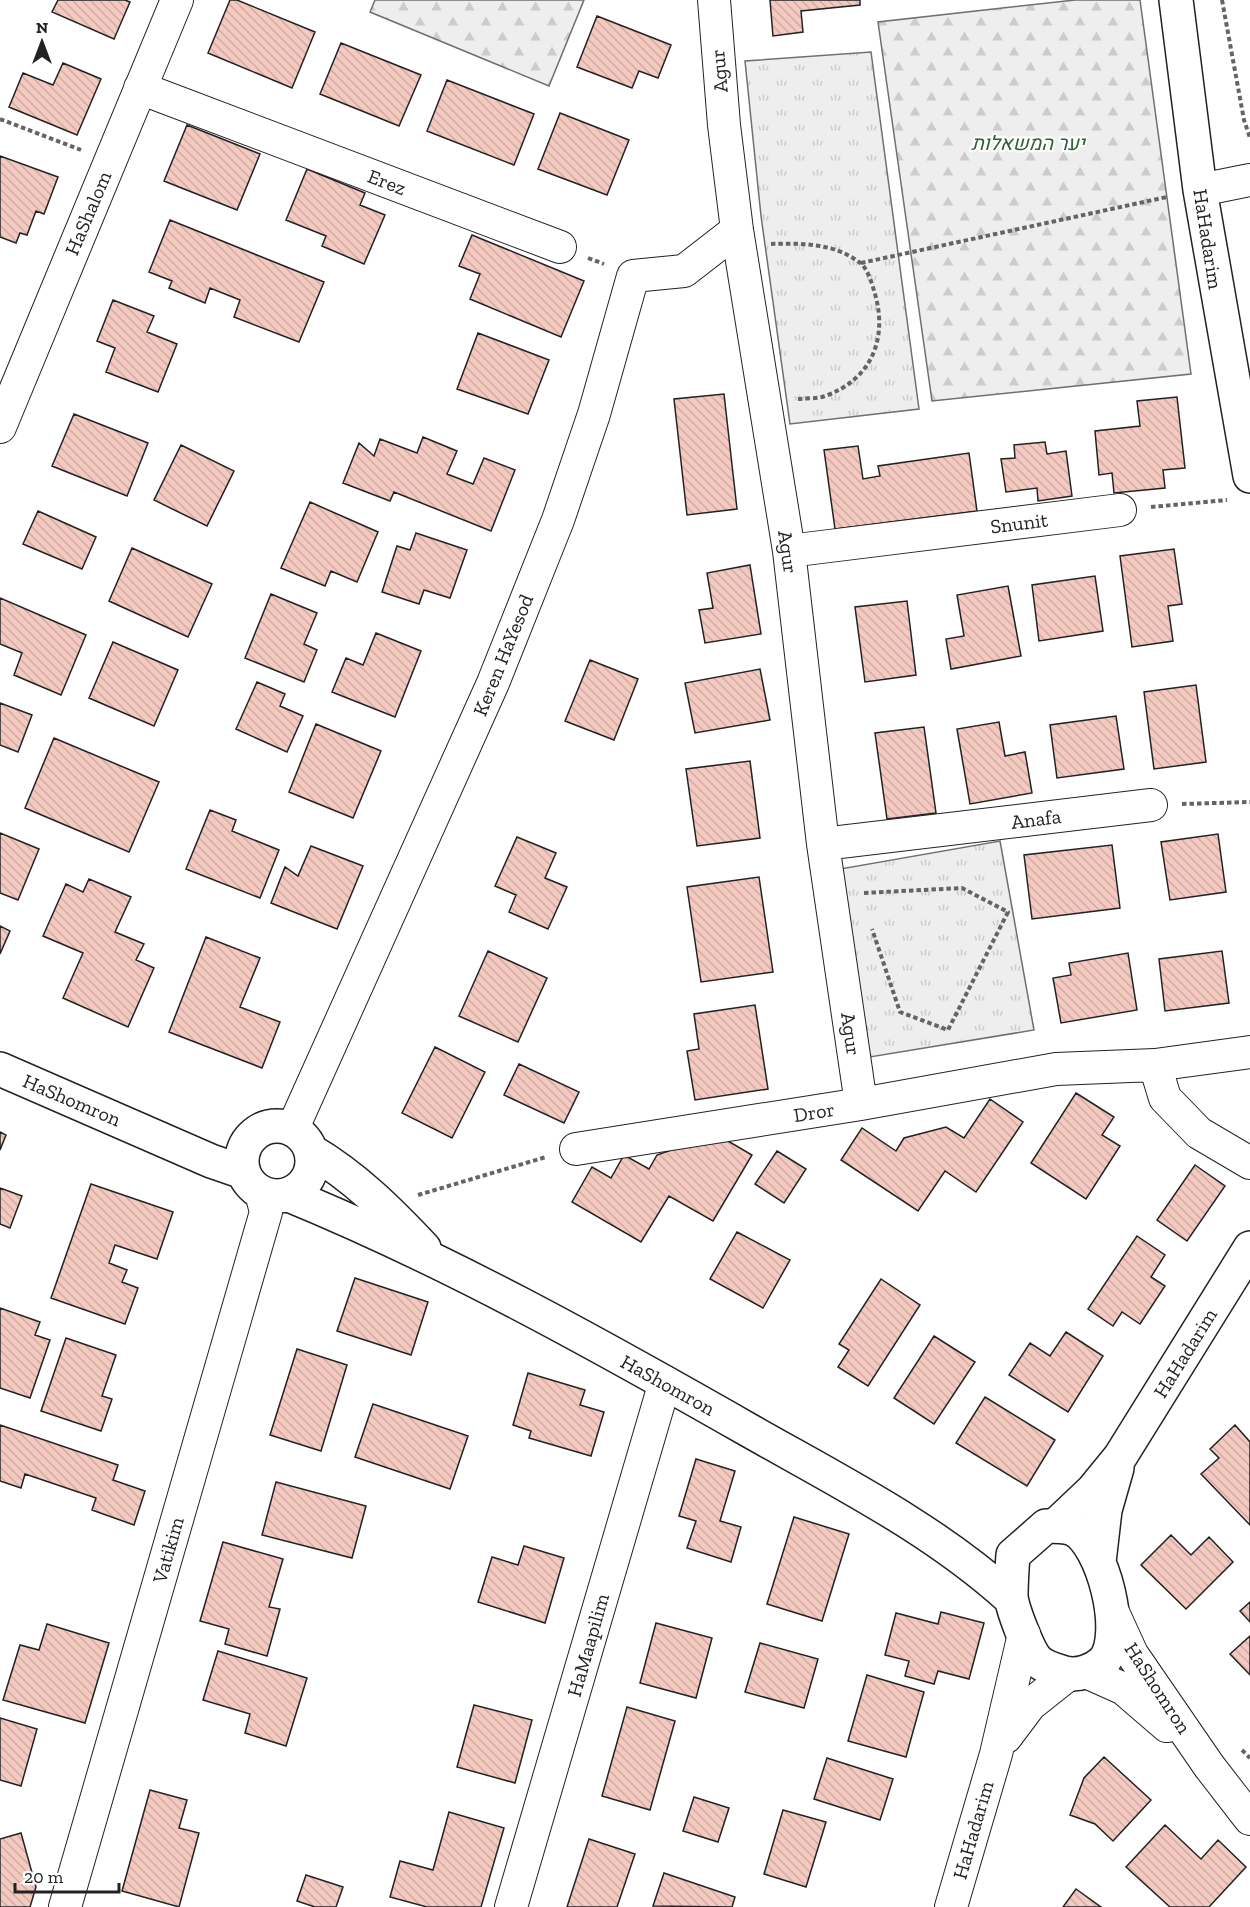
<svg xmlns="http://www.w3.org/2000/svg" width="1250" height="1907" font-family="'Zilla Slab',Heebo,serif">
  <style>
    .forest { fill: url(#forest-firs); stroke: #6f6f6f; stroke-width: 1.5 }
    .park { fill: url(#park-tufts); stroke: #6f6f6f; stroke-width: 1.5 }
    .building { fill: url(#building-back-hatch); stroke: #222; stroke-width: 1.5 }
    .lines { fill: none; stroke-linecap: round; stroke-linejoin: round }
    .street-casing { stroke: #222; stroke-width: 34 }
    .secondary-casing { stroke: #222; stroke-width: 36 }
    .path { stroke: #646464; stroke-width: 4; stroke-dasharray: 4.5 3; stroke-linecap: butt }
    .street { stroke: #fff; stroke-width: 32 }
    .secondary { stroke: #fff; stroke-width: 33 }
    .labels { text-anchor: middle; stroke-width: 4.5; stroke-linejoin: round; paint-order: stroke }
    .street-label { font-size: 20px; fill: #222; stroke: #fff }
    .park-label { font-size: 20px; font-style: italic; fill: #2f5e38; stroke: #fff }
  </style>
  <defs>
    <pattern id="forest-firs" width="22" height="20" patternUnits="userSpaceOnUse" patternTransform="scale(1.5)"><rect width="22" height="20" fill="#eee"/><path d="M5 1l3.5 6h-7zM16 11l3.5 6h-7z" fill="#ccc"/></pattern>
    <pattern id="park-tufts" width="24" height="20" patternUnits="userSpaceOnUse" patternTransform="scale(1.5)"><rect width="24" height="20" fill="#eee"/><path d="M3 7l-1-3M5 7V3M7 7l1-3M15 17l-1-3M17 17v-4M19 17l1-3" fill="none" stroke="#ccc"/></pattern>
    <pattern id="building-back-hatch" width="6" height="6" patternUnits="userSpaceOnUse" patternTransform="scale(1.5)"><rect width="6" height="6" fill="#f3c9c0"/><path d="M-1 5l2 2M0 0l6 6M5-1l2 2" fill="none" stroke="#d0aca5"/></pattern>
  </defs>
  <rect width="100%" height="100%" fill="#fff"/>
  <path class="forest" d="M375 0H584L549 86 370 12Z
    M1075 0H1140L1191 374 932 401 878 22Z"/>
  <path class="park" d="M871 52 919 409 790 424 761 216 745 61Z
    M1000 841 1034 1030 870 1057 840 869Z"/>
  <path class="building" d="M58 0H125L130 2 114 39 52 12Z
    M230 0H237L315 32 292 88 208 53Z
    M770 0H860V5L801 11 803 32 773 36Z
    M597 16 671 45 658 78 639 71 632 88 577 67Z
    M341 43 421 75 399 126 320 94Z
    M63 63 101 79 77 135 9 107 23 73 53 85Z
    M447 80 534 114 514 165 427 131Z
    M560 113 629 140 607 195 538 169Z
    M187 125 260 154 237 210 164 181Z
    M0 156 58 177 44 214 36 211 27 235 20 233 16 243 0 237Z
    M307 169 365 193 360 205 385 215 364 264 322 246 326 236 286 220Z
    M170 220 324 282 299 342 234 317 240 300 210 288 205 303 169 288 172 281 149 272Z
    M472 235 584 281 561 337 470 299 480 274 459 266Z
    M113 300 154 316 147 332 177 344 158 392 106 372 115 348 97 341Z
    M478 333 549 360 528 414 457 389Z
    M724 394 737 509 687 515 674 399Z
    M1177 397 1185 468 1163 470 1165 488 1114 493 1112 473 1099 475 1095 431 1140 426 1137 401Z
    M74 414 148 443 127 496 52 466Z
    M423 437 457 451 447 474 473 484 484 458 515 470 491 531 394 492 390 501 343 483 359 443 374 456 380 439 417 453Z
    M1045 442 1047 454 1066 451 1072 496 1038 501 1037 488 1006 492 1001 459 1015 458 1014 445Z
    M181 445 234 471 207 526 154 500Z
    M858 446 863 479 880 476 878 466 969 453 977 511 835 529 824 450Z
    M310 502 378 532 357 582 331 571 325 586 281 568Z
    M38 511 96 537 82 569 23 544Z
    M416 533 467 550 450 598 424 590 419 604 382 592 397 546 410 550Z
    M132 548 212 584 188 637 109 601Z
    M1174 549 1182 604 1168 606 1173 641 1132 647 1120 556Z
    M750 565 761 634 705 643 699 610 713 608 707 573Z
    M1095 576 1103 631 1039 641 1032 585Z
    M1008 586 1021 656 951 669 946 639 964 636 957 595Z
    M271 594 317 613 304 644 317 650 304 682 245 658Z
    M0 598 86 635 61 695 14 675 22 653 0 644Z
    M907 601 916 675 865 682 855 607Z
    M376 633 421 651 395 717 332 692 346 658 363 665Z
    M113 642 178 670 154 726 89 698Z
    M590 660 638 679 614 740 565 721Z
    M760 669 770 720 695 733 685 683Z
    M257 682 285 694 280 706 303 716 287 752 236 729Z
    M1196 685 1206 762 1154 769 1144 692Z
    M0 703 32 715 18 752 0 745Z
    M1116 716 1124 769 1057 778 1050 725Z
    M999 722 1005 756 1025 752 1032 793 970 804 957 729Z
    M316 724 381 751 353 818 289 792Z
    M924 727 936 813 887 819 875 733Z
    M54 738 159 782 129 852 25 808Z
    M750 761 760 838 697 846 686 769Z
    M210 810 236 820 232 831 279 850 260 898 186 869Z
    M0 833 39 849 18 900 0 893Z
    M1218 834 1226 892 1170 900 1161 842Z
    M517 837 556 853 545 878 567 887 548 929 509 912 516 895 495 886Z
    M1112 845 1120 908 1032 919 1024 855Z
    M311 846 363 866 337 929 271 903 285 867 298 876Z
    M759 877 773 972 701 982 687 887Z
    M89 879 131 897 115 932 144 944 136 960 154 968 128 1027 63 998 83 953 43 936 66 884 83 892Z
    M0 926 10 931 0 954Z
    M206 937 260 958 240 1007 280 1022 262 1068 169 1032Z
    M488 951 547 978 518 1042 459 1016Z
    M1222 951 1229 1003 1165 1011 1159 959Z
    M1128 953 1137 1010 1061 1023 1053 978 1071 975 1069 963Z
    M755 1005 768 1089 695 1100 687 1051 699 1049 694 1014Z
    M435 1047 485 1072 452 1138 402 1113Z
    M519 1064 579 1092 564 1123 504 1095Z
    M1076 1093 1114 1117 1102 1135 1120 1146 1086 1199 1031 1163Z
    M990 1099 1023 1122 976 1192 945 1171 918 1211 841 1160 862 1128 896 1151 904 1138 946 1127 964 1138Z
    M0 1132 6 1135 0 1150Z
    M716 1134 752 1155 713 1221 669 1196 641 1242 572 1202 592 1167 611 1178 624 1155 649 1169 657 1155Z
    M777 1151 806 1169 784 1203 755 1184Z
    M1195 1165 1225 1186 1187 1241 1157 1220Z
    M91 1184 173 1212 157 1259 115 1245 109 1263 127 1270 122 1282 138 1288 125 1324 51 1298Z
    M0 1188 22 1196 10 1228 0 1224Z
    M737 1232 790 1260 763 1308 710 1279Z
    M1137 1236 1165 1255 1151 1277 1165 1286 1140 1324 1122 1312 1113 1326 1088 1309Z
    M355 1278 428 1302 411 1355 337 1331Z
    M881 1279 920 1305 868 1386 838 1367 849 1350 839 1344Z
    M0 1308 40 1322 35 1335 50 1340 30 1398 0 1388Z
    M1066 1332 1103 1356 1068 1412 1009 1375 1030 1343 1050 1356Z
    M934 1336 975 1362 934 1424 894 1398Z
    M66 1338 116 1355 102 1396 112 1399 101 1431 41 1411Z
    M297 1349 347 1365 321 1451 270 1435Z
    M528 1373 585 1390 580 1405 604 1412 591 1456 529 1438 531 1431 513 1425Z
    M985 1397 1055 1440 1027 1486 956 1443Z
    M373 1404 468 1436 450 1489 355 1457Z
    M0 1425 118 1465 113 1480 145 1491 134 1525 92 1510 96 1498 25 1474 21 1488 0 1481Z
    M1235 1425 1250 1442V1525L1201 1474 1219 1458 1210 1449Z
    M696 1459 735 1471 720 1521 741 1527 731 1562 687 1548 696 1521 679 1516Z
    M276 1482 366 1506 352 1558 262 1535Z
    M794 1517 849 1534 822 1621 767 1604Z
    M1171 1535 1191 1555 1209 1537 1233 1562 1186 1609 1141 1565Z
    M223 1542 283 1559 269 1607 280 1609 267 1656 225 1644 229 1629 200 1621Z
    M524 1546 564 1558 545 1623 478 1602 492 1557 518 1565Z
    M1250 1602V1622L1240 1611Z
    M941 1612 984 1623 969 1679 938 1671 934 1684 905 1676 909 1661 885 1655 896 1613 938 1624Z
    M656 1623 712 1638 696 1698 640 1683Z
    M47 1624 109 1643 85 1723 3 1700 20 1645 39 1650Z
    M1250 1636V1675L1230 1654Z
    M760 1643 818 1659 804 1708 745 1692Z
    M218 1651 307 1678 286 1746 245 1733 250 1714 203 1700Z
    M867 1675 924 1692 906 1757 848 1741Z
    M474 1705 532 1720 515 1783 457 1767Z
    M627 1707 675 1721 650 1810 602 1796Z
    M0 1718 37 1729 21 1786 0 1780Z
    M1104 1757 1151 1800 1113 1841 1095 1824 1070 1815 1084 1778Z
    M827 1758 893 1779 880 1820 814 1799Z
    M150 1790 187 1800 179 1828 199 1833 179 1907 122 1891Z
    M694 1797 729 1808 718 1842 683 1831Z
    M783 1810 826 1822 806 1887 764 1874Z
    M449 1812 504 1828 481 1907H427L390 1897 400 1861 433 1870Z
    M1165 1825 1201 1859 1218 1840 1246 1867 1209 1907H1170L1126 1867Z
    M21 1833 36 1887 30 1907H0V1839Z
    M589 1839 635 1854 617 1907H567Z
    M664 1873 735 1897 732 1907 653 1906Z
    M306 1875 343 1887 336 1907H315L297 1901Z
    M1076 1889 1101 1907H1063Z"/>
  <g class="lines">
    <defs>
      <path id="street" d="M714 0 724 125 737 230 789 551 823 844 861 1104
        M140 88 560 247
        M1200 190 1250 180
        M0 427 177 0
        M789 551 1120 510
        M823 844 1151 805
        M1155 1065 1165 1098 1199 1133 1250 1163
        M292 1130 493 683 558 520 594 414 633 276 684 271 737 230
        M576 1149 861 1104 1056 1069 1155 1065 1250 1052
        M1111 1608 1132 1654 1209 1766 1250 1819
        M1086 1672 1124 1689 1167 1726
        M1006 1737 1030 1705 1069 1674
        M65 1907 266 1212 261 1193
        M511 1907 665 1382
        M951 1907 996 1754 1024 1634"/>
      <path id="secondary" d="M1176 0 1200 190 1250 476
        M0 1069 211 1161 243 1172
        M242 1161a35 35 0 1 1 70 0a35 35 0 1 1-70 0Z
        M311 1151C355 1177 389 1211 424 1248
        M289 1195C447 1260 596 1343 745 1428 836 1480 933 1528 1011 1599
        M1046 1526C1055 1526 1065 1526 1073 1529 1103 1543 1127 1637 1103 1662 1093 1671 1078 1676 1065 1673 1055 1670 1043 1667 1036 1659 1028 1650 1012 1608 1011 1596 1011 1582 1012 1568 1013 1555Z
        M1055 1526 1093 1490 1120 1457 1250 1248
        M1099 1562 1105 1510 1117 1468"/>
    </defs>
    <use href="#street" class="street-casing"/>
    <use href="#secondary" class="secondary-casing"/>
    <path class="path" d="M1222 0 1244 120 1250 138
      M0 119 81 150
      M771 244C800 243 834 243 859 262 868 268 872 284 875 294 888 339 871 380 825 396 817 399 806 398 798 399
      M588 258 604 264
      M861 263 1167 197
      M1151 507 1227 500
      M1182 804 1250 802
      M864 893 962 888 1008 912 948 1030 900 1012 872 929
      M418 1195 546 1157
      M1242 1750 1250 1758"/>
    <use href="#street" class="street"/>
    <use href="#secondary" class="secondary"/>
  </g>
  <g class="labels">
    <g class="street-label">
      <text transform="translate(719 71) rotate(-95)" y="7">Agur</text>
      <text transform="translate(387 182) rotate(21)" y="7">Erez</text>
      <text transform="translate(88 213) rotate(-67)" y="7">HaShalom</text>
      <text transform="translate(1208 239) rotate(81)" y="7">HaHadarim</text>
      <text transform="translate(1019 523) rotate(-7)" y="7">Snunit</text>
      <text transform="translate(788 552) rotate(82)" y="7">Agur</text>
      <text transform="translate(503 655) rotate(-68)" y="7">Keren HaYesod</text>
      <text transform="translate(1036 819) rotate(-7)" y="7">Anafa</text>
      <text transform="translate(851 1034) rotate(82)" y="7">Agur</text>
      <text transform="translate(72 1100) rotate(23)" y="7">HaShomron</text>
      <text transform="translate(814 1112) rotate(-9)" y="7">Dror</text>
      <text transform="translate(1185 1353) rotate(-58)" y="7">HaHadarim</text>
      <text transform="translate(668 1385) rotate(29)" y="7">HaShomron</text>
      <text transform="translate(168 1550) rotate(-74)" y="7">Vatikim</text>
      <text transform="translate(588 1645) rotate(-74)" y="7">HaMaapilim</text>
      <text transform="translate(1158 1688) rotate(57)" y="7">HaShomron</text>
      <text transform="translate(973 1830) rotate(-74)" y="7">HaHadarim</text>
    </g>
    <g class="park-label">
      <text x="1028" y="150">יער המשאלות</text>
    </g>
  </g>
  <g transform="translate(42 42)" stroke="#ffffff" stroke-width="4.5" paint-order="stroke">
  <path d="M0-4.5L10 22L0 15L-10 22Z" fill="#222222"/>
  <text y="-9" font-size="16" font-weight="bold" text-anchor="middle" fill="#222222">N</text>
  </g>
  <path d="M15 1883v9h104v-9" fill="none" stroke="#222222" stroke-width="3"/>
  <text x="24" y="1883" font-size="18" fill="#222222" stroke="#ffffff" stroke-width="4.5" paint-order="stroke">20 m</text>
</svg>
